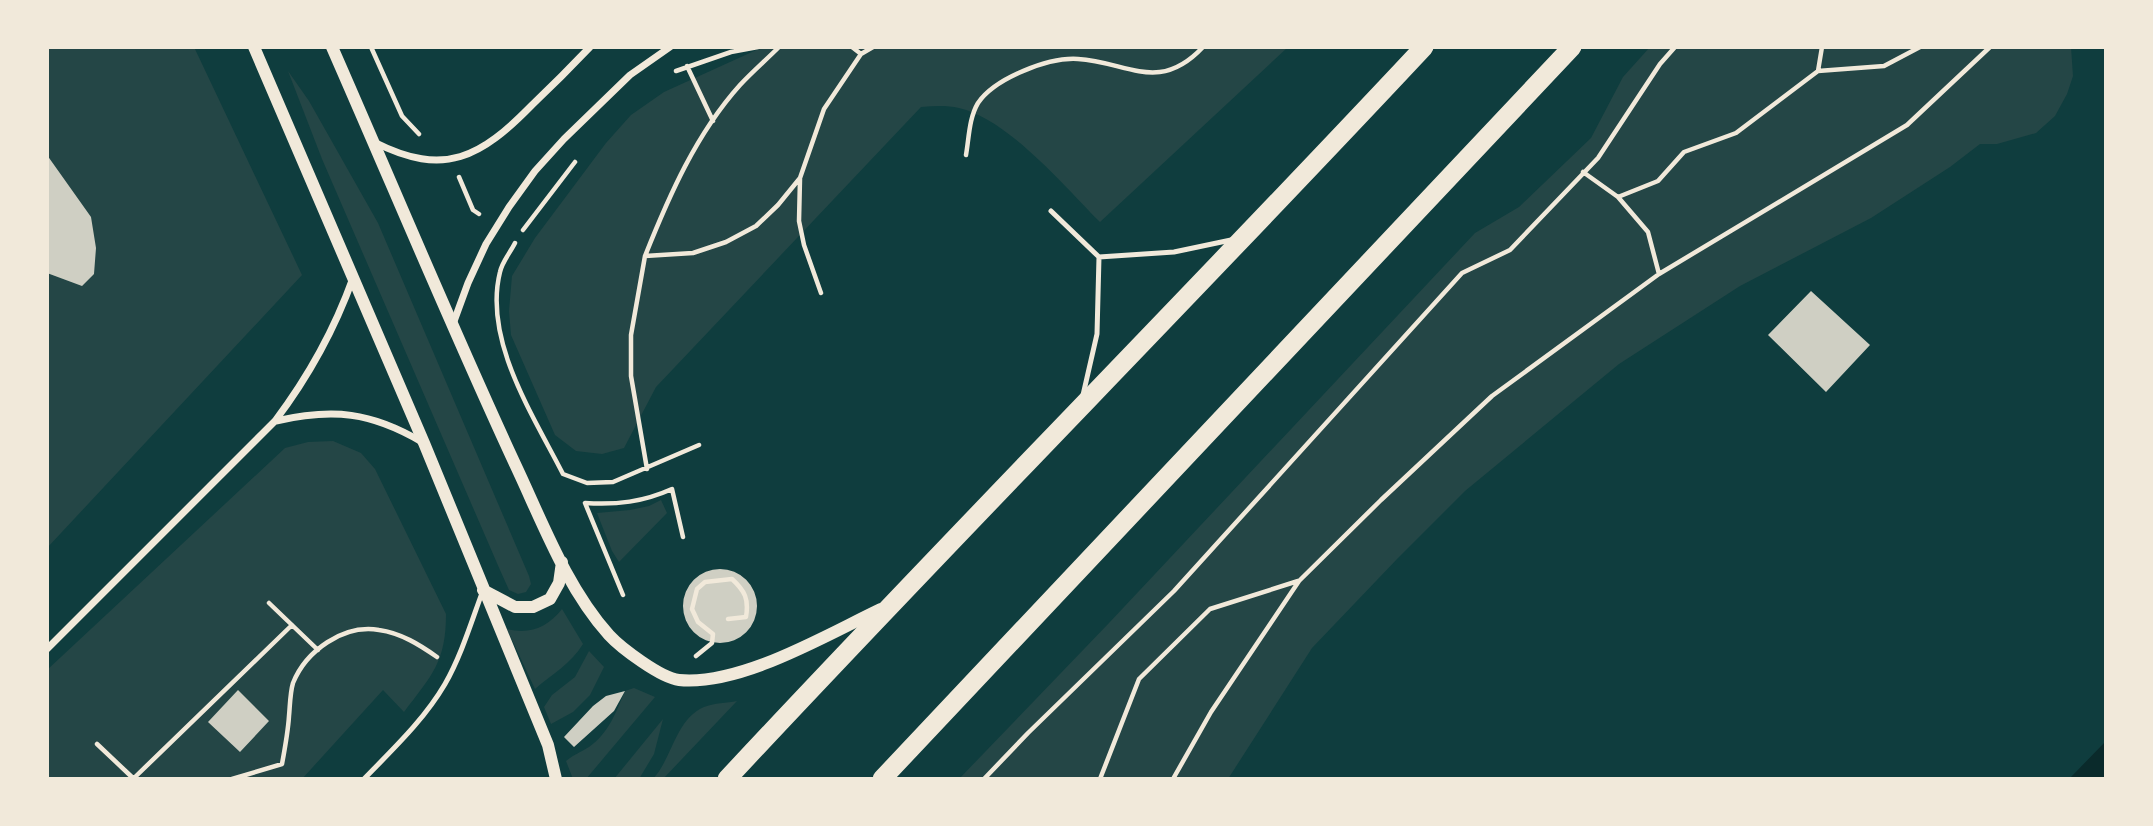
<svg xmlns="http://www.w3.org/2000/svg" width="2153" height="826" font-family="'Times New Roman',serif">
  <style>
    .green { fill: #244646 }
    .water { fill: #0a2a2b }
    .building { fill: #cfcfc3 }
    .lines { fill: none; stroke-linecap: round; stroke-linejoin: round }
    .path { stroke: #f1e9da; stroke-width: 4.5 }
    .service { stroke: #f1e9da; stroke-width: 5 }
    .minor { stroke: #f1e9da; stroke-width: 7 }
    .tertiary { stroke: #f1e9da; stroke-width: 12 }
    .trunk { stroke: #f1e9da; stroke-width: 19 }
  </style>
  <rect width="100%" height="100%" fill="#0f3d3e"/>
  <path class="green" d="M47 47H194L302 275 47 548Z
    M763 47H1288L1100 222C1064 186 1008 119 959 108 946 105 934 106 921 107L656 387 624 448 602 454 576 451 555 435 511 335 509 311 512 276 535 238 606 143 631 115 664 92Z
    M1650 47H2071L2073 76 2067 94 2055 116 2036 133 1997 144H1980L1950 167 1871 218 1740 286 1619 364 1465 491 1398 558 1312 648 1228 779H959L1109 623 1475 233 1519 207 1591 138 1623 77Z
    M288 71 309 101 378 223 529 576 531 584 526 592 518 594 509 590 500 570 322 159Z
    M333 441 361 453 375 469 446 614C446 662 432 675 404 712L383 690 302 779H47V670L285 448 308 442Z
    M661 500 667 513 619 562 612 551 597 513 630 510 649 506Z
    M562 609 583 644C571 664 552 674 535 689L507 629C530 635 548 627 562 609Z
    M589 651 604 667 590 695 573 712 551 724 544 707 552 695 575 677Z
    M634 688 655 697 586 779H573L566 761C573 755 581 752 589 747 609 733 616 712 625 691Z
    M737 701 663 779H653C673 757 675 720 704 707 714 703 727 703 737 701Z
    M663 719 654 754 639 779H614Z"/>
  <path class="water" d="M2106 741V779H2069Z"/>
  <path class="building" d="M47 155 91 217 96 248 94 274 82 286 47 273Z
    M1811 291 1870 345 1826 392 1768 335Z
    M683 606a37 37 0 1 1 74 0a37 37 0 1 1-74 0Z
    M238 690 269 721 240 752 208 722Z
    M625 691 614 711 574 747 564 737 593 706 606 696Z"/>
  <g class="lines">
    <path class="path" d="M371 47 402 116 419 134
      M852 47 861 54
      M687 66 713 121
      M676 71 731 52 758 47
      M1818 71 1822 47
      M966 155C969 138 969 118 978 103 995 78 1049 57 1078 59 1128 62 1159 94 1203 47
      M1583 172 1618 197
      M459 177 473 210 479 214
      M800 179 799 221 804 245 821 293
      M523 230 575 162
      M515 243C510 253 502 262 500 272 483 340 533 415 563 474L587 483 613 482 699 445
      M645 256C669 196 696 134 740 85 752 72 766 60 779 47
      M1659 274 1648 232 1618 197 1658 181 1684 152 1736 133 1818 71 1884 66 1920 47
      M647 469 631 376V335L645 256 693 253 726 242 756 226 778 205 800 178 824 109 861 54 873 47
      M623 595 585 503C617 505 643 502 672 489L683 537
      M269 603 318 650
      M696 656 712 643 713 634 698 622 692 609 697 589 705 582 732 579C745 591 749 599 746 617L728 619
      M97 744 134 779
      M133 779 292 625
      M232 779 282 764C285 748 288 732 289 716 290 706 290 693 293 683 306 651 343 624 379 630 401 633 420 645 437 657
      M984 779 1028 733 1174 591 1462 273 1510 250 1598 158 1660 64 1675 47
      M1100 779 1139 679 1210 609 1298 581
      M1173 779 1211 712 1299 581 1381 500 1492 396 1659 274 1907 125 1990 47"/>
    <path class="service" d="M1051 211 1099 257 1174 252 1231 240
      M1083 395 1097 334 1099 257
      M364 779C393 749 424 720 445 684 461 656 471 623 482 593"/>
    <path class="minor" d="M374 142C445 178 481 157 532 105 552 86 571 67 590 47
      M453 324 468 283 486 244 509 207 535 171 564 139 630 75 670 47
      M276 421C333 408 371 412 422 442
      M47 649 275 421C309 376 334 331 353 278"/>
    <path class="tertiary" d="M254 47 424 443 548 745 556 779
      M332 47C393 186 451 326 515 464 542 521 566 587 609 635 621 648 661 678 679 680 741 686 826 635 881 609
      M483 590 515 607H533L550 599 559 583 562 562"/>
    <path class="trunk" d="M727 779C957 532 1194 293 1424 47
      M882 779 1572 47"/>
  </g>
  <rect width="2153" height="826" fill="none" stroke="#f1e9da" stroke-width="98"/>
</svg>
